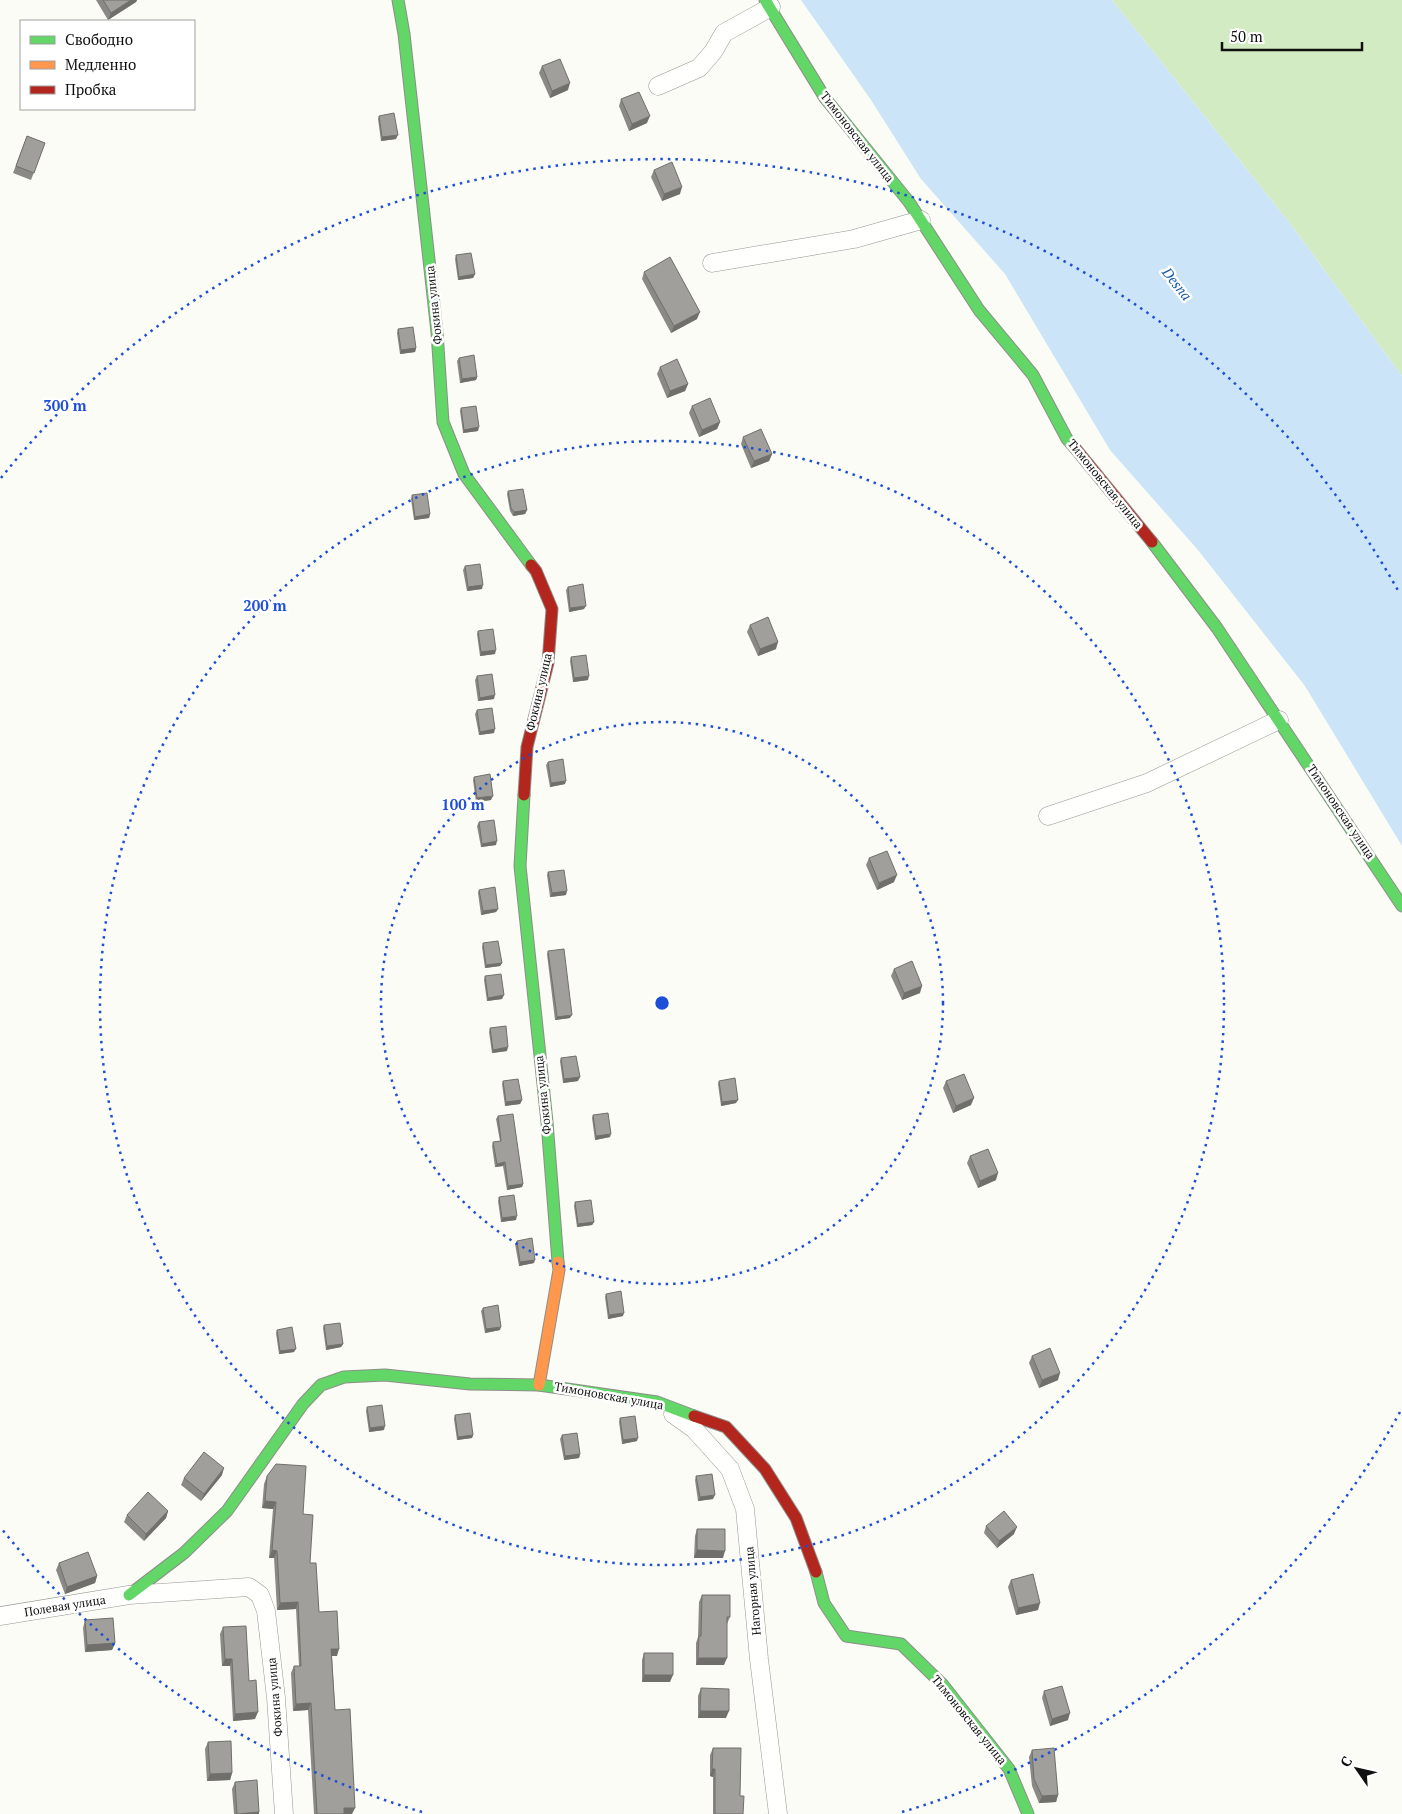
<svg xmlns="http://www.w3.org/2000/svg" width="1402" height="1814" font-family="'PT Serif',serif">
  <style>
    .forest { fill: #d3ebc3 }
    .water { fill: #cbe4f7 }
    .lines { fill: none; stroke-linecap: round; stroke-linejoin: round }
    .street-casing { stroke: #969694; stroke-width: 19 }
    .fast-casing { stroke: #8d8d8a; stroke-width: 13 }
    .slow-casing { stroke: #8d8d8a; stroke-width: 13 }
    .jam-casing { stroke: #8d8d8a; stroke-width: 13 }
    .street { stroke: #fffffe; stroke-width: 18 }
    .fast { stroke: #63d668; stroke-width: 11 }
    .slow { stroke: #ff974d; stroke-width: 11 }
    .jam { stroke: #b3261e; stroke-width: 11 }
    .wall { fill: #8a8985 }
    .shaded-wall { fill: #706f6c }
    .building { fill: #a09f9b; stroke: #706f6c }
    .ring { fill: none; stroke: #1d4ed8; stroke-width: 2.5; stroke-dasharray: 2.5 5 }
    .labels { text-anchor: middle; stroke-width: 5; stroke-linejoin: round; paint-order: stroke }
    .street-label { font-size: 12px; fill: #101010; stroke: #fff }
    .water-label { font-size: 14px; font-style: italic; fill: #1359a8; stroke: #fff }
    .centre { fill: #1d4ed8; stroke: #fff; stroke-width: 2.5 }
    .ring-label { font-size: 15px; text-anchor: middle; font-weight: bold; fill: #1d4ed8; stroke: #fff; stroke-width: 5; stroke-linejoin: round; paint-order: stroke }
  </style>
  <rect width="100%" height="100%" fill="#fcfcf6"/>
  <path class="forest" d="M1112 0H1402V376L1292 226Z"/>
  <path class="water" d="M801 0H1112L1292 226 1402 376V846L1305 686 1198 550 1110 450 1005 274 921 179 871 100Z"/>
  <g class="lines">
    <defs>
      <path id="street" d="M658 86 699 68 713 52 724 33 771 7
        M712 263 854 239 921 220
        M1048 816 1147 783 1279 720
        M673 1414 694 1429 730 1469 745 1509 759 1659 778 1814
        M0 1616 129 1595 249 1587 260 1595 266 1611 276 1698 284 1814"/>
      <path id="fast" d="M398 0 404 34 437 332 443 422 464 474 531 565
        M765 0 825 98 909 202 979 310 1033 375 1067 439 1075 448
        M1152 542 1217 628 1402 906
        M524 795 520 866 547 1122 558 1262
        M816 1572 824 1603 846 1636 901 1644 943 1685 1009 1769 1028 1814
        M129 1595 184 1553 227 1511 303 1404 321 1385 344 1377 385 1375 470 1384 539 1385 657 1402 694 1416"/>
      <path id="slow" d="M539 1385 559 1270 558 1262"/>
      <path id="jam" d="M1075 448 1152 542
        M524 795 527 747 548 663 552 609 536 571 531 565
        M694 1416 726 1427 765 1469 796 1518 816 1572"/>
    </defs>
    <use href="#street" class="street-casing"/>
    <use href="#fast" class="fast-casing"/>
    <use href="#slow" class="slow-casing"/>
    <use href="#jam" class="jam-casing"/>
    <use href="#street" class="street"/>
    <use href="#fast" class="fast"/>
    <use href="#slow" class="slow"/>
    <use href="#jam" class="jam"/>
  </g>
  <path class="wall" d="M96 0H137L136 2 108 20Z
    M542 66 568 90 550 98 539 73Z
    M621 99 647 123 629 131 619 106Z
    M379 116 396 139 381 141 378 119Z
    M27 136 45 143 31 180 13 173Z
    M654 170 680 194 662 201 651 177Z
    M456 255 475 274 473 278 458 280 455 259Z
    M644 272 697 319 671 333 642 279Z
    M398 329 416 348 415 352 400 354 397 333Z
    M459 358 477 377 476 380 460 383 457 361Z
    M660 367 688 384 685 391 667 398 657 374Z
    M692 406 720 422 717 429 699 437 689 413Z
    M461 408 478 431 463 433 460 411Z
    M743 437 772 454 769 461 751 468 741 444Z
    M508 491 527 510 525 514 513 516 510 511 507 494Z
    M412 495 430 514 429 518 414 520 411 499Z
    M465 566 482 589 467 591 463 570Z
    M568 587 584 609 569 612 566 590Z
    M750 625 776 649 758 656 747 632Z
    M478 631 495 654 480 656 477 634Z
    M571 657 588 680 573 682 570 661Z
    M477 676 494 699 478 701 475 680Z
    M477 710 494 733 479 735 475 714Z
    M548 762 565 784 550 787 546 765Z
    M474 777 491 800 476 802 473 780Z
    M479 822 496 845 481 847 477 826Z
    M869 858 894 882 877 890 866 865Z
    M548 872 566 895 550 897 547 875Z
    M479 890 498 909 496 912 481 915 478 893Z
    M483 943 502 963 500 966 485 968 482 947Z
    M548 951 570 1018 555 1020 547 954Z
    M894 969 920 993 902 1000 891 976Z
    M485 976 502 999 487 1001 484 980Z
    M490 1028 507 1051 492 1053 489 1032Z
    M561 1058 578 1081 563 1083 560 1061Z
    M503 1081 522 1100 520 1104 505 1106 502 1084Z
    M719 1081 736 1103 721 1106 718 1084Z
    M946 1081 971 1105 953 1113 943 1088Z
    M593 1115 610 1137 595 1140 592 1118Z
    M498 1116 523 1184 522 1187 507 1190 503 1166 495 1167 492 1146 493 1142 500 1141 496 1119Z
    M970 1156 996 1180 978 1188 967 1163Z
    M499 1197 516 1220 501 1222 498 1201Z
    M575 1202 594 1222 592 1225 577 1227 574 1206Z
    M517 1241 534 1263 519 1266 515 1244Z
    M606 1294 623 1316 608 1319 605 1297Z
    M483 1308 500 1330 485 1333 481 1311Z
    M324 1325 343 1344 341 1347 326 1350 323 1328Z
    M277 1330 294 1352 279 1354 276 1333Z
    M1032 1356 1058 1380 1039 1388 1029 1363Z
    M367 1407 384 1430 369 1432 366 1411Z
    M455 1415 473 1435 472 1438 457 1440 454 1419Z
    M620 1418 637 1441 622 1444 619 1422Z
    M562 1435 580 1454 579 1458 564 1460 560 1439Z
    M222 1475 201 1501 181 1485 184 1478Z
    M267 1476 303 1514 310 1563 319 1612 337 1656H332L335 1710 352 1814H314L308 1710 293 1711 291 1673 294 1666H299L296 1609 277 1610 274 1558H269L273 1509 262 1508 264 1484Z
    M696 1476 713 1499 698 1501 695 1480Z
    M168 1511 166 1518 144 1541 124 1522 127 1515Z
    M986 1526 1014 1534 997 1548 984 1533Z
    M697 1529 723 1558H694L695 1536Z
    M59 1563 97 1576 95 1583 65 1594 56 1570Z
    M1011 1580 1038 1610 1016 1615 1008 1587Z
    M702 1595 730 1617 727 1624 724 1665H696V1643L698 1637 699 1602Z
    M85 1620 115 1643 112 1650 85 1652 83 1628Z
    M223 1627 249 1681 255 1719 233 1721 230 1666H222L220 1634Z
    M644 1653 670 1682H642V1660Z
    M701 1688 726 1718H698V1696Z
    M1044 1691 1068 1720 1050 1726 1042 1698Z
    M208 1742 232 1773 230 1780 207 1781 205 1749Z
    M713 1748 740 1796 743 1814H713V1777L710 1776V1755Z
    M1032 1750 1058 1795 1056 1802 1039 1803 1032 1786 1029 1757Z
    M235 1782 259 1814H234L232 1789Z"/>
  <path class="shaded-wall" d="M131 0H137L136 2 108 20 111 13Z
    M570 83 568 90 550 98 552 91Z
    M650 116 647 123 629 131 632 124Z
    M398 135 396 139 381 141 382 137Z
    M682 187 680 194 662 201 664 194Z
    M475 274 473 278 458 280 459 277Z
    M700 312 697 319 671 333 674 326Z
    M416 348 415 352 400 354 401 350Z
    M477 377 476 380 460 383 462 379Z
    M688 384 685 391 667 398 670 391Z
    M720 422 717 429 699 437 702 430Z
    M479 427 478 431 463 433 464 430Z
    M772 454 769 461 751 468 754 461Z
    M527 510 525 514 513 516 514 512Z
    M430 514 429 518 414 520 415 517Z
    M483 585 482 589 467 591 468 587Z
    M586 606 584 609 569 612 570 608Z
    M778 642 776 649 758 656 760 649Z
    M496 650 495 654 480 656 481 652Z
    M589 676 588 680 573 682 574 678Z
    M495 695 494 699 478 701 480 698Z
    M495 729 494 733 479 735 480 732Z
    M566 781 565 784 550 787 551 783Z
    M493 796 491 800 476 802 477 798Z
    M497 841 496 845 481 847 482 844Z
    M897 875 894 882 877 890 879 883Z
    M567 891 566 895 550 897 552 893Z
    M498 909 496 912 481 915 483 911Z
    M502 963 500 966 485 968 486 965Z
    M922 986 920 993 902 1000 904 993Z
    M504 995 502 999 487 1001 488 998Z
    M572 1015 570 1018 555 1020 557 1017Z
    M508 1047 507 1051 492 1053 493 1050Z
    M580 1077 578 1081 563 1083 564 1079Z
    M974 1098 971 1105 953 1113 956 1106Z
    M522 1100 520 1104 505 1106 506 1102Z
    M738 1100 736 1103 721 1106 722 1102Z
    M611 1134 610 1137 595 1140 596 1136Z
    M505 1162 503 1166 495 1167 497 1164Z
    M998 1173 996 1180 978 1188 980 1181Z
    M523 1184 522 1187 507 1190 508 1186Z
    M517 1216 516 1220 501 1222 502 1218Z
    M594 1222 592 1225 577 1227 578 1224Z
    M535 1260 534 1263 519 1266 520 1262Z
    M624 1313 623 1316 608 1319 609 1315Z
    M501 1327 500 1330 485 1333 486 1329Z
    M343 1344 341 1347 326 1350 327 1346Z
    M296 1349 294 1352 279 1354 280 1351Z
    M1060 1373 1058 1380 1039 1388 1042 1380Z
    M385 1426 384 1430 369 1432 370 1428Z
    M473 1435 472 1438 457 1440 458 1437Z
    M638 1438 637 1441 622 1444 623 1440Z
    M580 1454 579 1458 564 1460 565 1456Z
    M224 1468 222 1475 201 1501 204 1494Z
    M715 1495 713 1499 698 1501 700 1497Z
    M265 1501 276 1502 273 1509 262 1508Z
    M168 1511 166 1518 144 1541 146 1534Z
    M1017 1527 1014 1534 997 1548 999 1541Z
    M272 1550 277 1551 274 1558H269Z
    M697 1550 725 1551 723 1558H694Z
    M97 1576 95 1583 65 1594 67 1587Z
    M298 1602 296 1609 277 1610 280 1603Z
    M1040 1603 1038 1610 1016 1615 1018 1608Z
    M115 1643 112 1650 85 1652 87 1645Z
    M331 1649H339L337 1656H329Z
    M698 1658H727L724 1665H696Z
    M225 1659H232L230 1666H222Z
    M644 1675H673L670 1682H642Z
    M311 1703 308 1710 293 1711 296 1704Z
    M700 1711H729L726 1718H698Z
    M258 1712 255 1719 233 1721 235 1714Z
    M1070 1713 1068 1720 1050 1726 1052 1719Z
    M712 1769H715L713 1777 710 1776Z
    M232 1773 230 1780 207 1781 210 1774Z
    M1058 1795 1056 1802 1039 1803 1042 1796Z
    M344 1808H355L352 1814H342Z
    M259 1812V1814H237Z"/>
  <path class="building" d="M103 0H131L111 13Z
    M560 59 570 83 552 91 542 66Z
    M639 92 650 116 632 124 621 99Z
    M394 113 398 135 382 137 379 116Z
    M27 136 45 143 34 173 16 166Z
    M672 162 682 187 664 194 654 170Z
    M471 253 475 274 459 277 456 255Z
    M670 257 700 312 674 326 644 272Z
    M413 327 416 348 401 350 398 329Z
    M474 355 477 377 462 379 459 358Z
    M677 359 688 384 670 391 660 367Z
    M710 398 720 422 702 430 692 406Z
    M476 406 479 427 464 430 461 408Z
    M761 429 772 454 754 461 743 437Z
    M523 489 527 510 514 512 511 508 508 491Z
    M427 493 430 514 415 517 412 495Z
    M480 564 483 585 468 587 465 566Z
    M583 584 586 606 570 608 568 587Z
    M768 617 778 642 760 649 750 625Z
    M493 629 496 650 481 652 478 631Z
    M586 655 589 676 574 678 571 657Z
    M492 674 495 695 480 698 477 676Z
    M492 708 495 729 480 732 477 710Z
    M563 759 566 781 551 783 548 762Z
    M490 774 493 796 477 798 474 777Z
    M494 820 497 841 482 844 479 822Z
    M887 851 897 875 879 883 869 858Z
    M564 870 567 891 552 893 548 872Z
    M495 887 498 909 483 911 479 890Z
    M498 941 502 963 486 965 483 943Z
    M564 949 572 1015 557 1017 548 951Z
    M912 961 922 986 904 993 894 969Z
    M501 974 504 995 488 998 485 976Z
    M506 1026 508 1047 493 1050 490 1028Z
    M576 1056 580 1077 564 1079 561 1058Z
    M964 1074 974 1098 956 1106 946 1081Z
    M735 1078 738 1100 722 1102 719 1081Z
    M518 1079 522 1100 506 1102 503 1081Z
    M608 1113 611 1134 596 1136 593 1115Z
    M513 1114 523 1184 508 1186 505 1162 497 1164 493 1142 501 1141 498 1116Z
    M988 1149 998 1173 980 1181 970 1156Z
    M514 1195 517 1216 502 1218 499 1197Z
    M591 1200 594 1222 578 1224 575 1202Z
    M532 1238 535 1260 520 1262 517 1241Z
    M621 1291 624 1313 609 1315 606 1294Z
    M498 1305 501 1327 486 1329 483 1308Z
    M340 1323 343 1344 327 1346 324 1325Z
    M292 1327 296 1349 280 1351 277 1330Z
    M1050 1348 1060 1373 1042 1380 1032 1356Z
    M382 1405 385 1426 370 1428 367 1407Z
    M470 1413 473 1435 458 1437 455 1415Z
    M635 1416 638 1438 623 1440 620 1418Z
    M577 1433 580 1454 565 1456 562 1435Z
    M204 1452 224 1468 204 1494 184 1478Z
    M276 1464 306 1466 303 1514 313 1515 310 1563H316L319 1612 337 1611 339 1649H331L335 1710 350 1709 355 1808H344V1814H317L311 1703 296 1704 294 1666H301L298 1602 280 1603 277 1551 272 1550 276 1502 265 1501 267 1476Z
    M712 1474 715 1495 700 1497 696 1476Z
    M148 1492 168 1511 146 1534 127 1515Z
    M1004 1511 1017 1527 999 1541 986 1526Z
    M697 1529H725V1551L697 1550Z
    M88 1552 97 1576 67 1587 59 1563Z
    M1033 1574 1040 1603 1018 1608 1011 1580Z
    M702 1595H730V1617H727V1658H698L699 1636H701Z
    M113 1618 115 1643 87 1645 85 1620Z
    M246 1626 249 1681 256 1680 258 1712 235 1714 232 1659H225L223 1627Z
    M644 1653H673V1675H644Z
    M1062 1686 1070 1713 1052 1719 1044 1691Z
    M701 1688 729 1689V1711H700Z
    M231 1741 232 1773 210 1774 208 1742Z
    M713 1748H741L740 1796H744L743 1814H715V1769H712Z
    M1054 1748 1058 1795 1042 1796 1034 1779 1032 1750Z
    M257 1780 259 1812 237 1814 235 1782Z"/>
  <g class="ring">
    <circle cx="662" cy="1003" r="281"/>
    <circle cx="662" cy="1003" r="562"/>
    <path d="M1400 1412A844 844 0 0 1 902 1812M422 1812A844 844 0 0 1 1 1528M1 478A844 844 0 0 1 1400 594"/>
  </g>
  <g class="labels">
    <g class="street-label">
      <text transform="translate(857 137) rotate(52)" y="4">Тимоновская улица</text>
      <text transform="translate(434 305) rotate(-96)" y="4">Фокина улица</text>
      <text transform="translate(1105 484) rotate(51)" y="4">Тимоновская улица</text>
      <text transform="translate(539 692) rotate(-77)" y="4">Фокина улица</text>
      <text transform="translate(1341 812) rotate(56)" y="4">Тимоновская улица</text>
      <text transform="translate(543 1095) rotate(-96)" y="4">Фокина улица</text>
      <text transform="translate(609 1396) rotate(10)" y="4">Тимоновская улица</text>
      <text transform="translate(753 1591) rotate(-95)" y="4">Нагорная улица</text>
      <text transform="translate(65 1606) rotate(-9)" y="4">Полевая улица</text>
      <text transform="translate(275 1697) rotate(-95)" y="4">Фокина улица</text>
      <text transform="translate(969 1720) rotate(51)" y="4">Тимоновская улица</text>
    </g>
    <g class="water-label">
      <text transform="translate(1177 284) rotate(52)" y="5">Desna</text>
    </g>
  </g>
  <circle cx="662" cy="1003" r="8" class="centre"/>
  <g class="ring-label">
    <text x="65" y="411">300 m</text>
    <text x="265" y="611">200 m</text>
    <text x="463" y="810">100 m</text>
  </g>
  <rect x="20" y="20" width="175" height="90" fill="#ffffff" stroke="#9f9f9f"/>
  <rect x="30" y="36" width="25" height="8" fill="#63d668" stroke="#9f9f9f"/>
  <text x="65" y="45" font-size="15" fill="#101010">Свободно</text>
  <rect x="30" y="61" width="25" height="8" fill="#ff974d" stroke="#9f9f9f"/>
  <text x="65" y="70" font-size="15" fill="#101010">Медленно</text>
  <rect x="30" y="86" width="25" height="8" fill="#b3261e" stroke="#9f9f9f"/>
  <text x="65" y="95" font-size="15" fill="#101010">Пробка</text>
  <g transform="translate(1357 1769) rotate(304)" stroke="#ffffff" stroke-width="4" paint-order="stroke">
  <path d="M0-4L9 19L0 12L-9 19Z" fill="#101010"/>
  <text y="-8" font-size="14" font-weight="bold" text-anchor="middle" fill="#101010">С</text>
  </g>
  <path d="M1222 42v8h140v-8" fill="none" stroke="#101010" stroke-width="2.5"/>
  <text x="1230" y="42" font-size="15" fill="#101010" stroke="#ffffff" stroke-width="4" paint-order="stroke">50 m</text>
</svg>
